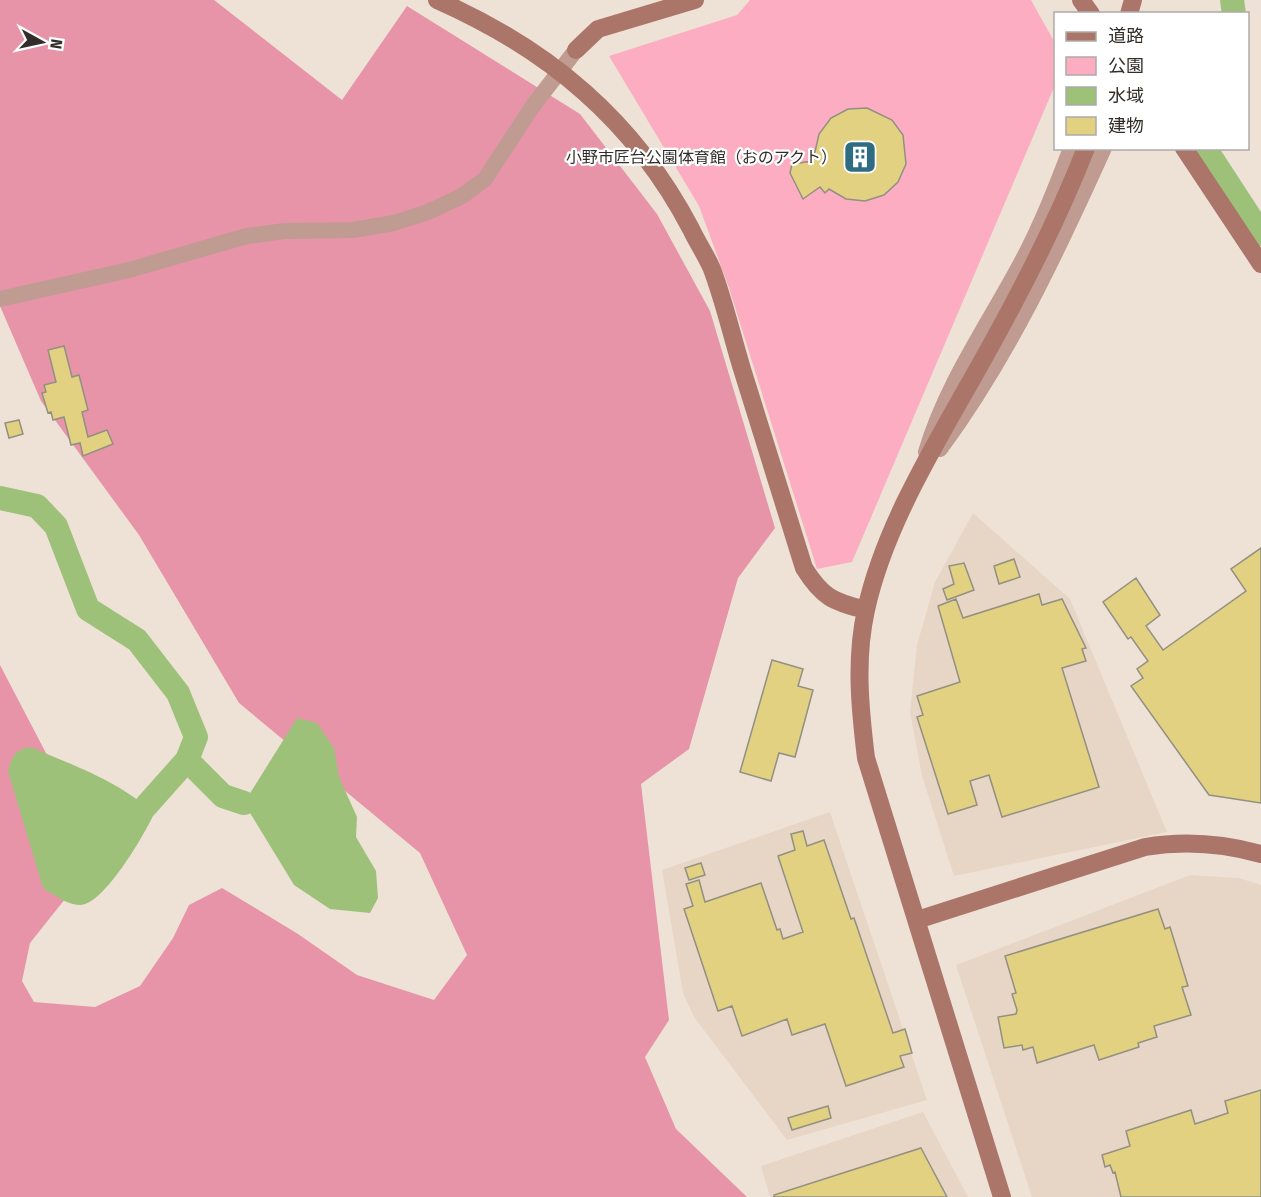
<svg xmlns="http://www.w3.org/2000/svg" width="1261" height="1197" font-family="'Fira Sans Condensed','Noto Sans JP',sans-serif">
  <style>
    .built { fill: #e7d6c5 }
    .green { fill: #fcadc1 }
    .forest { fill: #e794a9 }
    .water { fill: #9ec17a }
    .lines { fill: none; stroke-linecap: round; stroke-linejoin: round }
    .river { stroke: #9ec17a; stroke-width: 24 }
    .building { fill: #e2d181; stroke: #929082; stroke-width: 1.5 }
    .street { stroke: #bf9b91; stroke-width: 16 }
    .secondary { stroke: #ab7669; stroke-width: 18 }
    .labels { text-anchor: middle; stroke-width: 4.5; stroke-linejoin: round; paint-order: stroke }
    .poi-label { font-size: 16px; fill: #322d29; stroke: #fff; text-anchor: end }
  </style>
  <rect width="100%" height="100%" fill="#eee2d7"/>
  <path class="built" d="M973 513 1070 599 1167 832 954 876 922 776 910 712 917 645 935 582Z
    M830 812 927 1100 787 1140 694 1017 683 993 662 870Z
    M1190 875 1239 878 1261 885V1197H1032L956 965Z
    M923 1112 968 1197H770L761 1166Z"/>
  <path class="green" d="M750 0H1031L1055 43V85L852 562 817 569 729 288 699 206 609 56 737 15Z"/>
  <path class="forest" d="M0 0H214L342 100 407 6 580 114 657 214 710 311 775 528 738 578 689 749 641 784 669 1020 645 1057 676 1129 747 1197H0V665L82 822 73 889 30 943 22 981 34 1002 95 1007 140 986 173 938 189 905 222 888 298 934 357 975 434 1000 467 955 420 853 239 703 139 535 41 401 0 306Z"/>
  <path class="water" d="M297 718 317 723 334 748 339 777 357 817 356 837 376 871 378 898 370 913 330 909 294 885 244 803Z
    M31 747C72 765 122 782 154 814 144 835 104 905 80 905 67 905 53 894 43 888L8 771C12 757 15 749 31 747Z"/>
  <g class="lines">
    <path class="river" d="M1232 0 1234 14
      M1205 148 1261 234
      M0 498 37 506 56 526 88 609 137 640 178 693 196 737 187 760 223 796 244 803
      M146 806 187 760"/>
  </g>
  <path class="building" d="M867 108 892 120 903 135 906 164 898 182 884 195 865 201 846 199 829 189 825 193 820 187 803 199 790 173 792 164 813 161 819 134 831 118 848 109Z
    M64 346 72 377 79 375 88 410 82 412 88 437 107 430 113 444 83 456 80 443 71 445 64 417 53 420 51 412 48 413 42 393 46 392 44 385 56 382 48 350Z
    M19 420 23 434 9 438 5 423Z
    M1261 548V803L1209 795 1131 686 1143 678 1137 669 1148 661 1131 637 1128 639 1103 602 1136 578 1160 615 1146 626 1163 650 1246 591 1231 569Z
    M1014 559 1020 577 999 584 994 566Z
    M964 563 974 590 947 600 943 589 954 584 949 566Z
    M1039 594 1042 605 1062 599 1086 648 1082 649 1086 661 1062 668 1099 787 1002 817 989 775 970 781 977 805 948 814 917 717 923 715 917 696 960 682 938 606 956 599 963 618Z
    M772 660 803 669 798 686 813 690 795 757 779 753 771 781 740 772Z
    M803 831 807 846 824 840 851 919 854 918 893 1033 905 1029 912 1053 900 1056 904 1067 846 1086 825 1024 792 1035 787 1019 742 1036 732 1006 718 1011 684 909 693 906 686 884 699 880 705 902 761 883 777 930 780 929 783 939 803 932 778 856 795 850 791 834Z
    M701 863 705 875 689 880 685 868Z
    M1158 909 1165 929 1170 927 1188 986 1182 987 1191 1015 1154 1026 1157 1037 1138 1043 1139 1047 1099 1060 1094 1045 1037 1063 1033 1047 1023 1050 1022 1045 1004 1048 998 1017 1016 1014 1017 1010 1012 994 1016 993 1005 956Z
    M1261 1090V1197H1121L1115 1172 1113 1173 1110 1165 1105 1167 1102 1155 1130 1146 1126 1131 1191 1110 1195 1124 1228 1113 1225 1101Z
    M828 1106 831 1118 792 1130 788 1118Z
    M921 1148 947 1197H774V1195Z"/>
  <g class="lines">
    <path class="street" d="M0 299 129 270 247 236 285 231 353 230 394 223 428 212 462 196 485 179 532 107 576 50
      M940 449C1008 357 1057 252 1104 148
      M926 452C946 384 988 325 1021 263 1041 226 1056 187 1071 148"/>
    <path class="secondary" d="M437 0C548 49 634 120 691 229 697 242 706 255 712 269 724 301 732 336 742 369 763 435 783 502 804 568 822 597 833 602 866 610
      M1081 0 1091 14
      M1129 14 1133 0
      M576 50 598 29 695 0
      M1184 148 1261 264
      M917 920 1145 847C1186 840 1222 843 1261 854
      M1002 1197 866 758C860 709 855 659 866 610 884 527 935 445 976 372 1017 299 1055 227 1086 148"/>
  </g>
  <defs>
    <symbol id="building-square" viewBox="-11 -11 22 22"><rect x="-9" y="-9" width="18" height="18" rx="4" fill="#2f6c82" stroke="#fff"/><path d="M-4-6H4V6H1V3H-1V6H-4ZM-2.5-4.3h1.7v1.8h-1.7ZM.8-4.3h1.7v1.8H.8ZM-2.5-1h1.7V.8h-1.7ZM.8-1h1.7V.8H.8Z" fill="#fff"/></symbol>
  </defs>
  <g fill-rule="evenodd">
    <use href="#building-square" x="841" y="138" width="38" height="38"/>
  </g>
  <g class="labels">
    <g class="poi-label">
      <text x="837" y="163">小野市匠台公園体育館（おのアクト）</text>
    </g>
  </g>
  <rect x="1054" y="12" width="195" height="138" fill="#ffffff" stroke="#adaba9" stroke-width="1.5"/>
  <rect x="1066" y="32" width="30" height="9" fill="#ab7669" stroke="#adaba9" stroke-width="1.5"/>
  <text x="1108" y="42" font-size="18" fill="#322d29">道路</text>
  <rect x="1066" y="57" width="30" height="18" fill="#fcadc1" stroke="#adaba9" stroke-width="1.5"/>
  <text x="1108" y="72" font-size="18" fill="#322d29">公園</text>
  <rect x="1066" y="87" width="30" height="18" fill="#9ec17a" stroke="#adaba9" stroke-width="1.5"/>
  <text x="1108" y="102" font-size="18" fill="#322d29">水域</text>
  <rect x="1066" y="117" width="30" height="18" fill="#e2d181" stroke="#adaba9" stroke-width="1.5"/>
  <text x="1108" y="132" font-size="18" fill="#322d29">建物</text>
  <g transform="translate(42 42) rotate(98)" stroke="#ffffff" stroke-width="4.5" paint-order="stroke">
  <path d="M0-4.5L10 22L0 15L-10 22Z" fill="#322d29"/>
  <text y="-9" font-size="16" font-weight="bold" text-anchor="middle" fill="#322d29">N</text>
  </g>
</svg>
